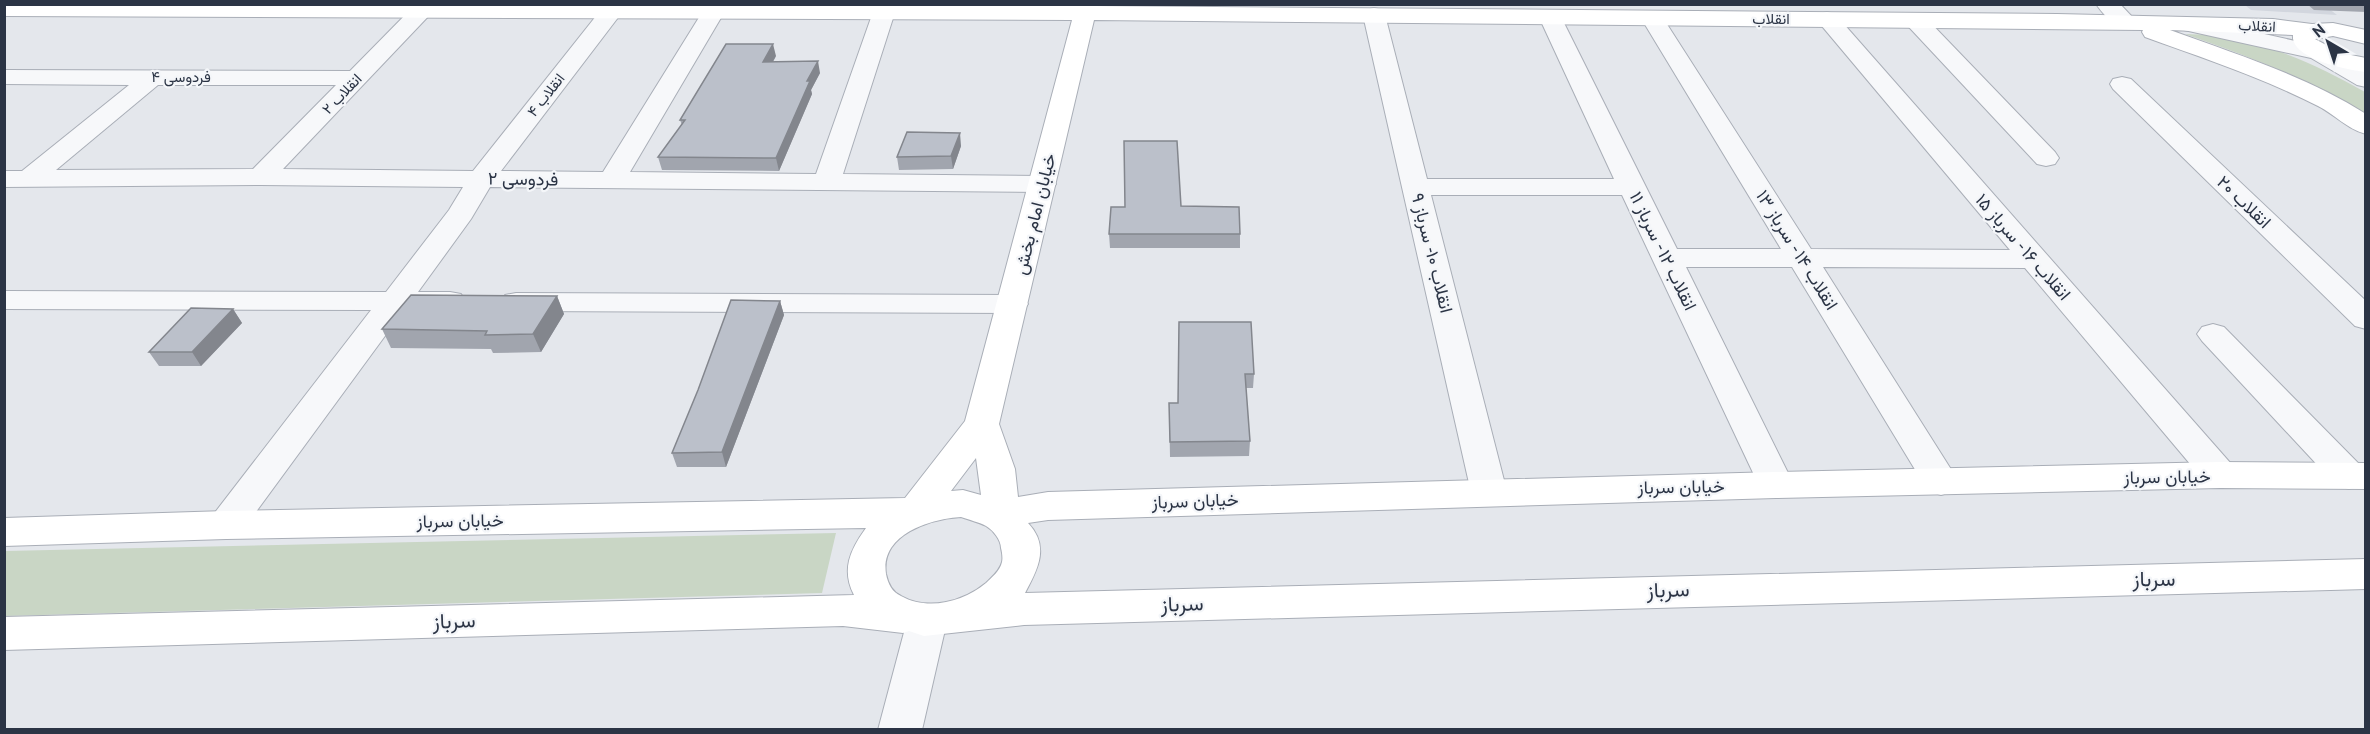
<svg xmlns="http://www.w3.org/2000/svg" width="2370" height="734" font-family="'PT Sans',Vazirmatn,sans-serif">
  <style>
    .built { fill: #d2d6de }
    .green { fill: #c9d6c5 }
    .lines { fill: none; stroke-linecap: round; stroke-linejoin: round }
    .street-casing { stroke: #a9aeb7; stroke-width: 2 }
    .secondary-casing { stroke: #a9aeb7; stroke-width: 2 }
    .street { fill: #f7f8fa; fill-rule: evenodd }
    .secondary { fill: #fff; fill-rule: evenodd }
    .wall { fill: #a1a5ae }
    .shaded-wall { fill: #83868d }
    .building { fill: #bbc0ca; stroke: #83868d; stroke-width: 1.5 }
    .labels { text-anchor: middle; stroke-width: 4.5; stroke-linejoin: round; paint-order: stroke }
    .far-street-label { font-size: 15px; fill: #2b3445; stroke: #f4f6f9 }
    .street-label { font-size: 18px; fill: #2b3445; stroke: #f4f6f9 }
    .near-street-label { font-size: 21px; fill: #2b3445; stroke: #f4f6f9 }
  </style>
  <rect width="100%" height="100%" fill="#e4e7ec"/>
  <path class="built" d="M2245 5H2324L2337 15 2251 10Z"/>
  <path class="green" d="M2185 34C2250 34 2310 61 2365 92V114C2310 79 2247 56 2185 34Z
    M836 533 822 593 5 616V551Z"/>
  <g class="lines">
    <defs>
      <path id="street" d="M416 4H440L283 169 473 171 604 6 613 4 620 6 623 11 501 171 603 172 703 11 706 6 715 4 722 6 725 11 630 172 816 174 873 12 876 7 884 5 892 7 895 12 843 174 1042 176 1052 178 1056 184 1052 190 1042 192 490 187 471 219 418 292H450L461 294 465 301 461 308 450 310H404L239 535 226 539 213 535 207 525 213 515 371 310 4 309V291L386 292 449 210 463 187 260 185 4 187V171H22L129 85 4 84V70L350 71ZM158 85H336L253 169 56 170Z
        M2096 4H2120L2137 22 2134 27C2118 31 2105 17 2096 4Z
        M1374 8 1382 10 1385 15 1427 179H1614L1539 17 1542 12 1550 10 1558 12 1561 17 1677 249H1781L1641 18 1644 13 1652 11 1660 13 1663 18 1811 249 2010 250 1816 19 1819 14 1827 12 1835 14 2233 466 2238 475 2233 484 2220 488 2207 484 2025 268 1823 267 1959 482 1954 491 1941 495 1928 491 1792 267H1686L1794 485 1789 494 1776 498 1763 494 1622 195H1431L1507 492 1502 501 1489 505 1476 501 1471 492 1363 15 1366 10Z
        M1915 13 1923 15 2055 152 2059 158 2055 164 2046 166 2037 164 1907 25 1904 20 1907 15Z
        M2192 18 2327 48 2366 70V87L2357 85 2311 58 2184 30 2181 25 2184 20Z
        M2122 77 2131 79 2366 301V329L2355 326 2113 89 2110 84 2113 79Z
        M516 293 1012 295 1023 297 1028 304 1023 311 1012 313 516 311 505 309 500 302 505 295Z
        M2213 324 2224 327 2362 467 2366 473 2362 485 2349 489 2336 485 2202 341 2197 334 2202 327Z
        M927 605 941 610 947 621 922 730H878L907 621 913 610Z"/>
      <path id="secondary" d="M4 4 1075 6 1098 4 1097 6 2057 14 2273 19 2312 24 2333 23 2366 30V44L2333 36 2315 39 2341 53 2366 58V72C2348 70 2290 59 2293 35L2170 30C2236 54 2306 76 2366 114V134C2347 129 2334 114 2318 106 2263 78 2203 58 2145 37L2142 32 2143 30 1094 20 999 424 1015 469 1018 497 1048 492 1776 472 2220 462 2366 463V489L2220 488 1776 498 1048 520 1028 523C1050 546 1038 569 1025 593L2366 559V589L1024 625 924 636 909 631 903 633 843 626 4 650V617L854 595C841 570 850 550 866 528L226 539 4 546V518L226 511 905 498 965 421 1072 20 4 16ZM976 458 981 495 963 490 951 491ZM961 517C969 520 979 522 986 526 993 530 1001 540 1001 548 1002 552 1003 558 1002 562 1000 571 992 577 986 583 963 602 928 611 901 596 892 592 888 584 886 574 880 534 931 519 961 517Z"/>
    </defs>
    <use href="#street" class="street-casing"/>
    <use href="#secondary" class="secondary-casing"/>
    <use href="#street" class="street"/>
    <use href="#secondary" class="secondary"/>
  </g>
  <path class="wall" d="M2307 4H2366V12L2314 10Z
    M776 56 773 62 820 73 811 90 812 94 779 171 662 170 658 157 682 125 680 120Z
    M961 146 953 169 899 170 897 157Z
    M1181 206 1240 234V248H1110L1109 234Z
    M557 296 564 314 541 352 493 353 491 349 391 348 382 329Z
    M780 301 784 315 726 467H677L672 453Z
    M233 309 242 323 201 366H159L149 352Z
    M1179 322 1254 374 1253 388H1246L1250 441 1249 456 1170 457 1169 403H1178Z"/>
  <path class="shaded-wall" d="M773 44 776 56 765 75 763 62Z
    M818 61 820 73 811 90 812 94 779 171 776 158 807 81Z
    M960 133 961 146 953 169 951 156Z
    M557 296 564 314 541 352 533 334Z
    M780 301 784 315 726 467 722 452Z
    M233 309 242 323 201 366 192 352Z"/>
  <path class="building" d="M726 44H773L763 62 818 61 807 81H810L776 158 658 157 685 120H680Z
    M907 132 960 133 951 156 897 157Z
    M1124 141H1177L1181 206 1239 207 1240 234H1109L1111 207H1125Z
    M411 295 557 296 533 334 485 335 487 331 382 329Z
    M731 300 780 301 722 452 672 453 698 390Z
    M191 308 233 309 192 352H149Z
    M1179 322H1251L1254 374H1245L1250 441 1170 442 1169 403H1178Z"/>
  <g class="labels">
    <g class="far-street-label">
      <text x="1771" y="24">انقلاب</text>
      <text transform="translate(2257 26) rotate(3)" y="5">انقلاب</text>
      <text x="181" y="82">فردوسی ۴</text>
      <text transform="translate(342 94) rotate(-46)" y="5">انقلاب ۲</text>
      <text transform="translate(546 95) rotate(-52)" y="5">انقلاب ۴</text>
    </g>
    <g class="street-label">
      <text transform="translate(523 179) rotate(1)" y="6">فردوسی ۲</text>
      <text transform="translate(2244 202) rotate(44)" y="6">انقلاب ۲۰</text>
      <text transform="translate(1035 214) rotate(-76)" y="6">خیابان امام بخش</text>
      <text transform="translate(2023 247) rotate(49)" y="6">انقلاب ۱۶ - سرباز ۱۵</text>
      <text transform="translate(1797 250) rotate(58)" y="6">انقلاب ۱۴ - سرباز ۱۳</text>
      <text transform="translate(1663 251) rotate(64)" y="6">انقلاب ۱۲ - سرباز ۱۱</text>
      <text transform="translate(1432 253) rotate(76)" y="6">انقلاب ۱۰- سرباز ۹</text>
      <text transform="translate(2167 477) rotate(-1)" y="6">خیابان سرباز</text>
      <text transform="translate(1681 487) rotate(-1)" y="6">خیابان سرباز</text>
      <text transform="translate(1195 501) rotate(-2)" y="6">خیابان سرباز</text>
      <text transform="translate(460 521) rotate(-1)" y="6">خیابان سرباز</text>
    </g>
    <g class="near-street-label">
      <text transform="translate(2154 579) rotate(-1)" y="7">سرباز</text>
      <text transform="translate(1668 590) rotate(-2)" y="7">سرباز</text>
      <text transform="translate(1182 604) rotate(-2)" y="7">سرباز</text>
      <text transform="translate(454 621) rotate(-2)" y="7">سرباز</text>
    </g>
  </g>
  <rect width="2370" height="734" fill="none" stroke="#2b3445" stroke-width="12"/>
  <g transform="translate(2328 42) rotate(321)" stroke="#f4f6f9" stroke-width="4.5" paint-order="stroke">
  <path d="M0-4.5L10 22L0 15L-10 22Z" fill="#2b3445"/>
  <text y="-9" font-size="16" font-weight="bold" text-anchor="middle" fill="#2b3445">N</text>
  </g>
</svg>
